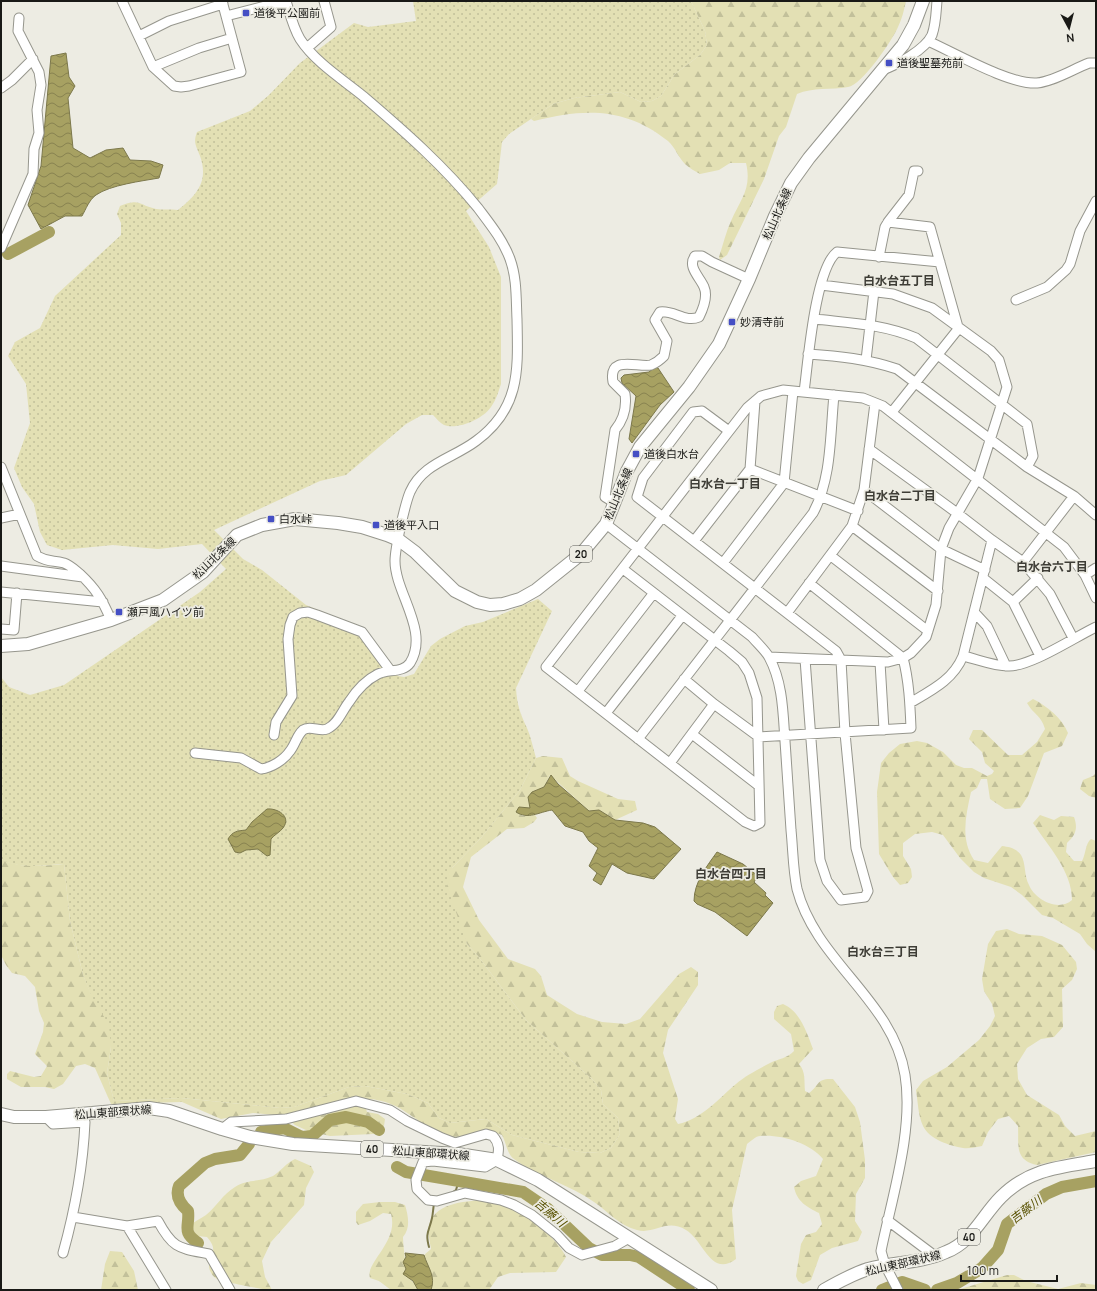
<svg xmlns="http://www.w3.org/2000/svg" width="1097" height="1291" font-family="Manrope,'Noto Sans JP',sans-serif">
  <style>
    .grass { fill: url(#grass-dots) }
    .forest { fill: url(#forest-firs) }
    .water { fill: url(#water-waves); stroke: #7c784b }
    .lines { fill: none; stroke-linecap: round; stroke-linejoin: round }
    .stream { stroke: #7c784b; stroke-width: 2 }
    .river { stroke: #a7a162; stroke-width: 12 }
    .minor-casing { stroke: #96968d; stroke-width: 11 }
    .major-casing { stroke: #96968d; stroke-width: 14 }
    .minor { stroke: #fff; stroke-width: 9 }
    .major { stroke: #fff; stroke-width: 12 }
    .poi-dot { fill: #454fc4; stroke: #edece3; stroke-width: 1.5 }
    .labels { text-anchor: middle; stroke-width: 3.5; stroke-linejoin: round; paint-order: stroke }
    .shield { fill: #edece3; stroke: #595854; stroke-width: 1 }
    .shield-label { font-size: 10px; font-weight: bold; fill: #191916 }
    .poi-label { font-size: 11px; fill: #191916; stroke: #edece3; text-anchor: start }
    .street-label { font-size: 11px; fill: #191916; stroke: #edece3 }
    .neighbourhood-label { font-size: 12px; font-weight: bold; fill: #3e3d36; stroke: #edece3 }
    .water-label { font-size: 12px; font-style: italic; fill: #585100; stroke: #edece3 }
  </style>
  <defs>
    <pattern id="grass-dots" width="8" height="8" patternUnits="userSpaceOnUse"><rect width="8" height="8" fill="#e3e0b4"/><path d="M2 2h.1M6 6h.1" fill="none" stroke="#c2c09a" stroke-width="1.8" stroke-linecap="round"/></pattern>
    <pattern id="forest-firs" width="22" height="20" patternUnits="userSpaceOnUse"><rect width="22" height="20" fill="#e3e0b4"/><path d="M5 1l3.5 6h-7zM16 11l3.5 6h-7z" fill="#c2c09a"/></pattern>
    <pattern id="water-waves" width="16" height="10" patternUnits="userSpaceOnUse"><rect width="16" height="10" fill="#a7a162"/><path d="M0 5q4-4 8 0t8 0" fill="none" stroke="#878250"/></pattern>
  </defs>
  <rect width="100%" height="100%" fill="#edece3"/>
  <path class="grass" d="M413 1H691L705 31 707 45 700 55 675 74 661 96 652 101 641 102 620 92 574 98 553 104 509 134 502 142 497 184 466 211 489 247 501 277V384C498 393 496 400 491 407 483 419 458 430 444 425 440 423 436 418 433 415H422L406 424 346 475 320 481 214 530 243 559 262 570 306 605 364 629 398 676 404 677 414 674 431 646 440 639 465 626 483 622 538 599 552 611 516 688C517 705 520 713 527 728 531 737 533 748 536 758L520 790 481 838 452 868 467 944 478 956 526 1020 592 1079 601 1090 603 1104 618 1118 620 1134 611 1148 600 1153 579 1152 512 1135 486 1119 450 1123 439 1118 428 1103 407 1094 365 1086 349 1087 294 1107 280 1108 181 1098 114 1101 107 1073 111 1047 83 975 70 921 64 864C43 865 20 870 1 859V677L9 687 30 695 64 685 200 592 226 569 202 544 158 549 113 545 62 550 47 545 40 532 34 504 22 487 14 468 30 423 26 384 8 356 15 342 40 328 55 296 121 235V223L117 214 120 206C141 198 138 205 156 209 163 210 171 209 178 210 197 195 209 181 200 156 196 145 193 143 197 132L250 111 269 95 300 63 354 23 368 27 416 21Z"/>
  <path class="forest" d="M691 1H906C904 10 902 19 898 27 892 41 862 85 848 87 831 90 813 87 797 94L786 127 779 136 764 179 727 255 720 260 719 257C723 245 726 232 731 221 741 199 752 188 746 163H730L719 170 700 174C695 171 689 168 685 164 678 157 675 147 668 141 626 107 584 108 534 121L531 119 553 104 574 98 620 92 641 102 652 101 661 96 675 74 700 55 707 45 705 31Z
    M1033 699C1047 706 1062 718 1068 733L1062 746 1044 753 1028 796 1020 808 1005 809 990 799 987 779H981L977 788 971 792C966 815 960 839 974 860L988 863 1002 846C1009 847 1016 848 1021 855 1026 863 1024 876 1029 885 1035 900 1059 912 1072 900 1072 871 1048 846 1033 823L1040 815 1054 820 1061 816 1074 817C1078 828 1076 835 1067 843L1066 852 1074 861H1082C1086 854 1085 844 1091 839L1096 841V952L1087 944 1080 934 1053 918 1042 915 1022 895 1011 887 984 878 974 872 960 858 943 835 932 832 915 834 903 843V856L911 869 912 877 908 883 900 885 893 877 879 854 877 792 881 763 889 753 900 744 917 741 927 743 943 752 956 765 964 768H972L987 776 992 774 994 771 985 763 982 752 969 739 973 730H982L1008 755H1022L1037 742 1045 729C1041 715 1034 715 1027 703Z
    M543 756 562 758 570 776 578 781 618 799 635 801 637 810 615 820 599 810 589 811 550 775 544 787 532 792 531 808 516 812 523 816 535 815 537 818 534 822 524 828 507 829 471 857 463 887 479 920 508 959 535 969 541 976 547 995 577 1014 602 1022 626 1024 640 1019 679 974 691 967 698 972V985L668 1030 663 1053 678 1099 675 1119 678 1124C702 1119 718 1099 736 1084 745 1076 759 1069 770 1063 778 1059 788 1058 794 1051L791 1034 774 1019V1012L777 1006 783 1004C800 1011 807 1033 813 1049L799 1064C806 1072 804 1081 805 1091L809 1093C820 1085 816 1078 833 1079L855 1107 860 1122 865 1160V1178L856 1194 855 1221 862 1232 858 1241 832 1248 820 1255 811 1280 803 1284 798 1281 796 1276 801 1244 806 1235 816 1232 822 1224 819 1213C807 1207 797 1202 794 1187L801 1181 816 1176 823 1159C810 1143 781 1134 760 1136 756 1136 751 1141 747 1144L732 1210 736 1259C711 1278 704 1241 686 1230 666 1218 654 1235 637 1230 620 1226 607 1211 594 1202 571 1185 536 1176 514 1159 507 1154 506 1142 502 1135 482 1126 464 1142 445 1135 415 1124 403 1101 368 1099L365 1106 367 1112 378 1114 385 1119 384 1126 373 1134 330 1136 308 1131 295 1125 285 1116 253 1113 221 1119 182 1102 111 1104 95 1068 85 1064 76 1066 63 1084 54 1089 45 1087H21L7 1079V1074L10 1071 34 1077 41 1076 47 1066 35 1054 43 1032 44 1023 39 1011 35 987 25 976 12 973 6 965 1 955V859C20 869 43 866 64 864L70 921 83 975 93 999 109 1025 111 1047 107 1073 114 1101 181 1098 280 1108 294 1107 349 1087 365 1086 407 1094 428 1103 439 1118 450 1123 486 1119 512 1135 579 1152 600 1153 611 1148 620 1134 618 1118 603 1104 601 1090 592 1079 526 1020 478 956 467 944 447 886V875L452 868 481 838 520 790 536 758Z
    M1096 773V798L1089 796 1080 789 1083 780 1093 776Z
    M1007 929 1019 934 1042 936 1062 945 1076 962 1077 969 1072 980 1062 989 1063 1027 1054 1037 1041 1039 1027 1048 1017 1064 1018 1079 1027 1095 1059 1115 1065 1126 1075 1136 1096 1131V1152L1037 1165C1014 1160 1019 1145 1018 1126L1009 1116 998 1119 988 1132 982 1146C976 1147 969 1149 963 1148 950 1146 929 1139 923 1126 918 1115 918 1102 916 1090L923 1081 947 1067 979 1040 990 1026 995 1016 992 1004 984 991 982 979 988 944 996 931Z
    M295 1159 311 1166 314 1172 306 1188 304 1205 271 1242 262 1261 265 1277 272 1290C264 1290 224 1282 217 1279 213 1277 209 1271 209 1266 210 1253 219 1251 207 1237L197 1236 193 1229V1223C197 1220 202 1218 206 1215 216 1207 223 1194 235 1187 247 1179 261 1182 273 1176 281 1171 286 1163 295 1159Z
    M488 1200C495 1203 503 1204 509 1207 528 1215 558 1239 566 1257L556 1272 510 1273 498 1277 489 1290H431C436 1276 428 1268 424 1255L431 1249C430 1242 427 1232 429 1225 436 1201 469 1201 488 1200Z
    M380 1202H395L405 1205C408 1215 411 1228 403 1237 403 1243 406 1273 409 1278 411 1281 415 1284 418 1287V1290H391L379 1281 370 1278C365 1262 399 1242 391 1214L383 1213 370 1221 358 1225 356 1222V1212L363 1204Z
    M110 1251 122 1252 134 1271 138 1290H101L105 1264Z
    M1007 1275H1014L1026 1281 1058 1289 1081 1283 1096 1285V1290H957Z"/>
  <path class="water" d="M66 53 69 77 75 86 68 98 73 148 90 158 106 150 123 148 130 160 151 161 163 165 159 178C142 181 110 185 96 195 89 200 86 209 82 216H65L41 229 28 205 41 166 51 56Z
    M655 367 658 368 674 392 660 405 632 443 629 439 636 396 622 383 621 378 624 375 649 372Z
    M551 775 558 784 589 811 599 810 615 820 643 823 655 827 681 849 654 879 627 873 612 864 601 885 593 880 597 873 589 866 598 848 589 841 583 832 565 826 552 810C539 812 528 820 516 812L519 807 530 808 528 797 532 792 544 787Z
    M267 809C277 808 292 816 283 828 280 832 274 835 271 839L270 855 267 856 258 849 246 850 240 853 235 852 228 839C233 831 237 831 246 830L252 822Z
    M717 852 743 864 758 876 754 882 766 893 765 895 773 903 747 936 715 912 697 904 694 901C694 882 707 866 717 852Z
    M405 1253 424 1255C428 1268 436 1276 431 1290H418L413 1281 403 1274 406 1269 403 1262 406 1257Z"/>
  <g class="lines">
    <path class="stream" d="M453 1192 456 1190 459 1180
      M429 1247C425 1232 429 1232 432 1218 433 1214 433 1209 434 1204"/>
    <path class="river" d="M8 254 49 232
      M261 1132 284 1128 302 1137 312 1136 330 1120 346 1117 368 1122 379 1130
      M397 1167 406 1172 523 1192 548 1209 589 1248 602 1255H630L639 1257 689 1290
      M198 1243C181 1231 190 1227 188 1211 180 1204 175 1196 179 1186L205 1163 215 1159 240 1155 249 1144
      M882 1290 902 1282 925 1290
      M937 1290 957 1283 982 1268 998 1250 1007 1224 1046 1194 1062 1187 1096 1181"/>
    <defs>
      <path id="minor" d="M122 1 153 67 174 86 181 87 189 86 241 72 222 1
        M226 16 285 1
        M139 36 169 21 223 4
        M928 41C955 53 1010 85 1037 83 1055 81 1073 69 1089 63H1096
        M307 48 331 27 324 1
        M153 67 199 48 232 38
        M882 70C897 65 925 50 932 35 936 24 936 12 937 1
        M1 88 12 80 33 59
        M888 222 909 195 914 171H918
        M1 248 33 174 34 149 39 133 37 110 41 85 39 72 18 31 19 18
        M879 257 885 227 888 222 930 227 958 327
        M1016 300 1047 287 1066 270 1070 264 1080 231 1096 201
        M815 319C850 323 883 324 916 338L1027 424 1033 456 1027 467
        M808 354C839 356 867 359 897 369L1027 467 1074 496 1096 515
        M866 360 874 291
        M804 392C808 363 815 269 837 252L940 262
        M892 412 959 328
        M729 431 702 411 693 412 643 478 637 497 836 651 841 660 845 733 856 848 868 891 865 897 841 900 827 881 820 860 805 659
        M869 449 957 513 992 540 1023 562 1050 594 1073 638
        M1 467 37 556C50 563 52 560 64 563 70 565 75 570 80 574 96 589 102 599 111 620
        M750 469 858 511
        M864 490 941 549 985 570
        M615 503 605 497 615 430C624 419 627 408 625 394L613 382C608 354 638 368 651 365 656 363 660 360 664 356L667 341 655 320 660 312C674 310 685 323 699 317 703 309 708 296 704 287 700 277 687 267 695 256H702L712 262 749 279
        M1 518 20 514
        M606 524 752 637C758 644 765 650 769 657 783 683 783 713 785 741 787 771 789 800 791 830 793 850 793 870 797 889 816 962 893 1000 905 1075 914 1129 892 1197 881 1251L885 1265 898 1290
        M852 526 938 591
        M694 541 750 469 755 401
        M831 556 928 631
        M1023 562 1074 496
        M723 563 784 483 793 391
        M1 566 83 577
        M623 569 729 651 742 662 749 673 757 698 760 823 754 826 745 822 546 667 747 408 761 396 783 390 863 398 883 406 1064 547 1085 575 1096 598
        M1085 575 1096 568
        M983 578 1013 602 1040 656
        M1 592 103 602
        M1013 602 1038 578
        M974 612 987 626 1006 666
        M787 613 852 526 864 490 875 403
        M1 629 14 630 17 593
        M963 656C977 659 993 666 1008 666 1030 667 1075 637 1096 627
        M769 657 888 662 903 658 911 653 926 637 936 605 941 549 949 528 978 478 1007 387 999 360 991 351 932 308 893 294 821 285
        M880 662 884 730
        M684 679 714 704 759 737 911 728C910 704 909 681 903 658L809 583
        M578 691 653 594
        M910 703C932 690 953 680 963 656L992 540
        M606 713 682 616
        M692 734 759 786
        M274 735 276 722 292 696 288 639 290 625 293 617 300 613 308 612 317 615 362 632 390 670
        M638 739 813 513C832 478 830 434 834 395
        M195 753 241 758 261 769C271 768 284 760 290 751 295 745 297 735 303 730 310 725 320 732 327 729 338 724 342 711 349 702 356 691 366 680 378 674 388 669 403 673 410 663 430 631 395 593 395 561 395 548 405 504 410 492 423 463 452 459 476 441 521 408 518 369 517 319 516 299 517 278 510 259 503 240 490 224 478 208 444 166 404 131 363 96 342 79 315 62 300 39 293 27 290 14 286 1
        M670 763 714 704
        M46 1117 53 1124 85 1122C83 1167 75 1210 63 1253
        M222 1129 231 1122 286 1119 356 1101 390 1110 407 1121 442 1138 455 1143 486 1134 493 1136C500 1144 499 1150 497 1160L485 1167 433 1161 423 1162 416 1180 417 1189 428 1200 437 1201 465 1193 501 1200 514 1205 532 1215 557 1235 569 1248 582 1255 615 1246 629 1238
        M73 1217 127 1226 158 1221C173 1249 179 1248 209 1254L230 1290
        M887 1220 935 1256
        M127 1226 166 1290"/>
      <path id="major" d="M1 646 28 644 111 620 163 600 203 572 237 535 262 525 295 519 338 523 362 527 387 535 399 540 415 552 455 591 477 602 490 605 503 604 520 599 536 590 581 554 606 524 627 471 640 447 689 387 719 344 749 279 775 216 791 183 809 158 903 45 914 25 923 1
        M1 1114 14 1117H46L149 1108 169 1111 222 1129 250 1137 293 1144 458 1154 497 1160 538 1180 711 1290
        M824 1290C838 1282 853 1274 868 1269 894 1262 922 1263 946 1252 972 1242 982 1216 1001 1197 1029 1169 1060 1167 1096 1161"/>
    </defs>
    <use href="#minor" class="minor-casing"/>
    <use href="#major" class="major-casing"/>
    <use href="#minor" class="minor"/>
    <use href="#major" class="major"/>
  </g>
  <g class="poi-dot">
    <rect x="242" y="9" width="8" height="8" rx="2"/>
    <rect x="885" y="59" width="8" height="8" rx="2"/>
    <rect x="728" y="318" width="8" height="8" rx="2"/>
    <rect x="632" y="450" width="8" height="8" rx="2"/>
    <rect x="267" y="515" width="8" height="8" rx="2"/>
    <rect x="372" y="521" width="8" height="8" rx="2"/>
    <rect x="115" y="608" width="8" height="8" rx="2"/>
  </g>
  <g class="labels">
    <g class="shield">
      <rect x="570" y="546" width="22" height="16" rx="3"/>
      <rect x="361" y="1141" width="22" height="16" rx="3"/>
      <rect x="958" y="1229" width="22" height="16" rx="3"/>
    </g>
    <g class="shield-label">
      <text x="581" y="558">20</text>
      <text x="372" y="1153">40</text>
      <text x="969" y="1241">40</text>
    </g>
    <g class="poi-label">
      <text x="254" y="17">道後平公園前</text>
      <text x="897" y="67">道後聖墓苑前</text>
      <text x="740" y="326">妙清寺前</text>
      <text x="644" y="458">道後白水台</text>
      <text x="279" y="523">白水峠</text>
      <text x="384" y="529">道後平入口</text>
      <text x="127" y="616">瀬戸風ハイツ前</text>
    </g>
    <g class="street-label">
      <text transform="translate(777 214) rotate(-66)" y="4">松山北条線</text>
      <text transform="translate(618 494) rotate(-67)" y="4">松山北条線</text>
      <text transform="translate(214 558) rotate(-44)" y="4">松山北条線</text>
      <text transform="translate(113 1112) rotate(-4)" y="4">松山東部環状線</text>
      <text transform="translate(431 1153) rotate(4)" y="4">松山東部環状線</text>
      <text transform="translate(903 1263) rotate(-13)" y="4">松山東部環状線</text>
    </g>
    <g class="neighbourhood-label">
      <text x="899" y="285">白水台五丁目</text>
      <text x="725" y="488">白水台一丁目</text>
      <text x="900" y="500">白水台二丁目</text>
      <text x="1052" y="571">白水台六丁目</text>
      <text x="731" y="878">白水台四丁目</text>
      <text x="883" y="956">白水台三丁目</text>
    </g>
    <g class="water-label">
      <text transform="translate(1026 1210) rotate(-37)" y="4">吉藤川</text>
      <text transform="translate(550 1213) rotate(40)" y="4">吉藤川</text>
    </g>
  </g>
  <rect width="1097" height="1291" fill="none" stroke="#191916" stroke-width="4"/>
  <g transform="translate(1069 28) rotate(173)" stroke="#edece3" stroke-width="3" paint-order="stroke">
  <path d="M0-3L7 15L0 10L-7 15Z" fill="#191916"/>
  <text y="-6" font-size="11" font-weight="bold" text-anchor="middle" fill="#191916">N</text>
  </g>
  <path d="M961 1275v6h96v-6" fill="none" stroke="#191916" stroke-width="2"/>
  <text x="967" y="1275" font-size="12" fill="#191916" stroke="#edece3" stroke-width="3" paint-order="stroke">100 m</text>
</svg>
